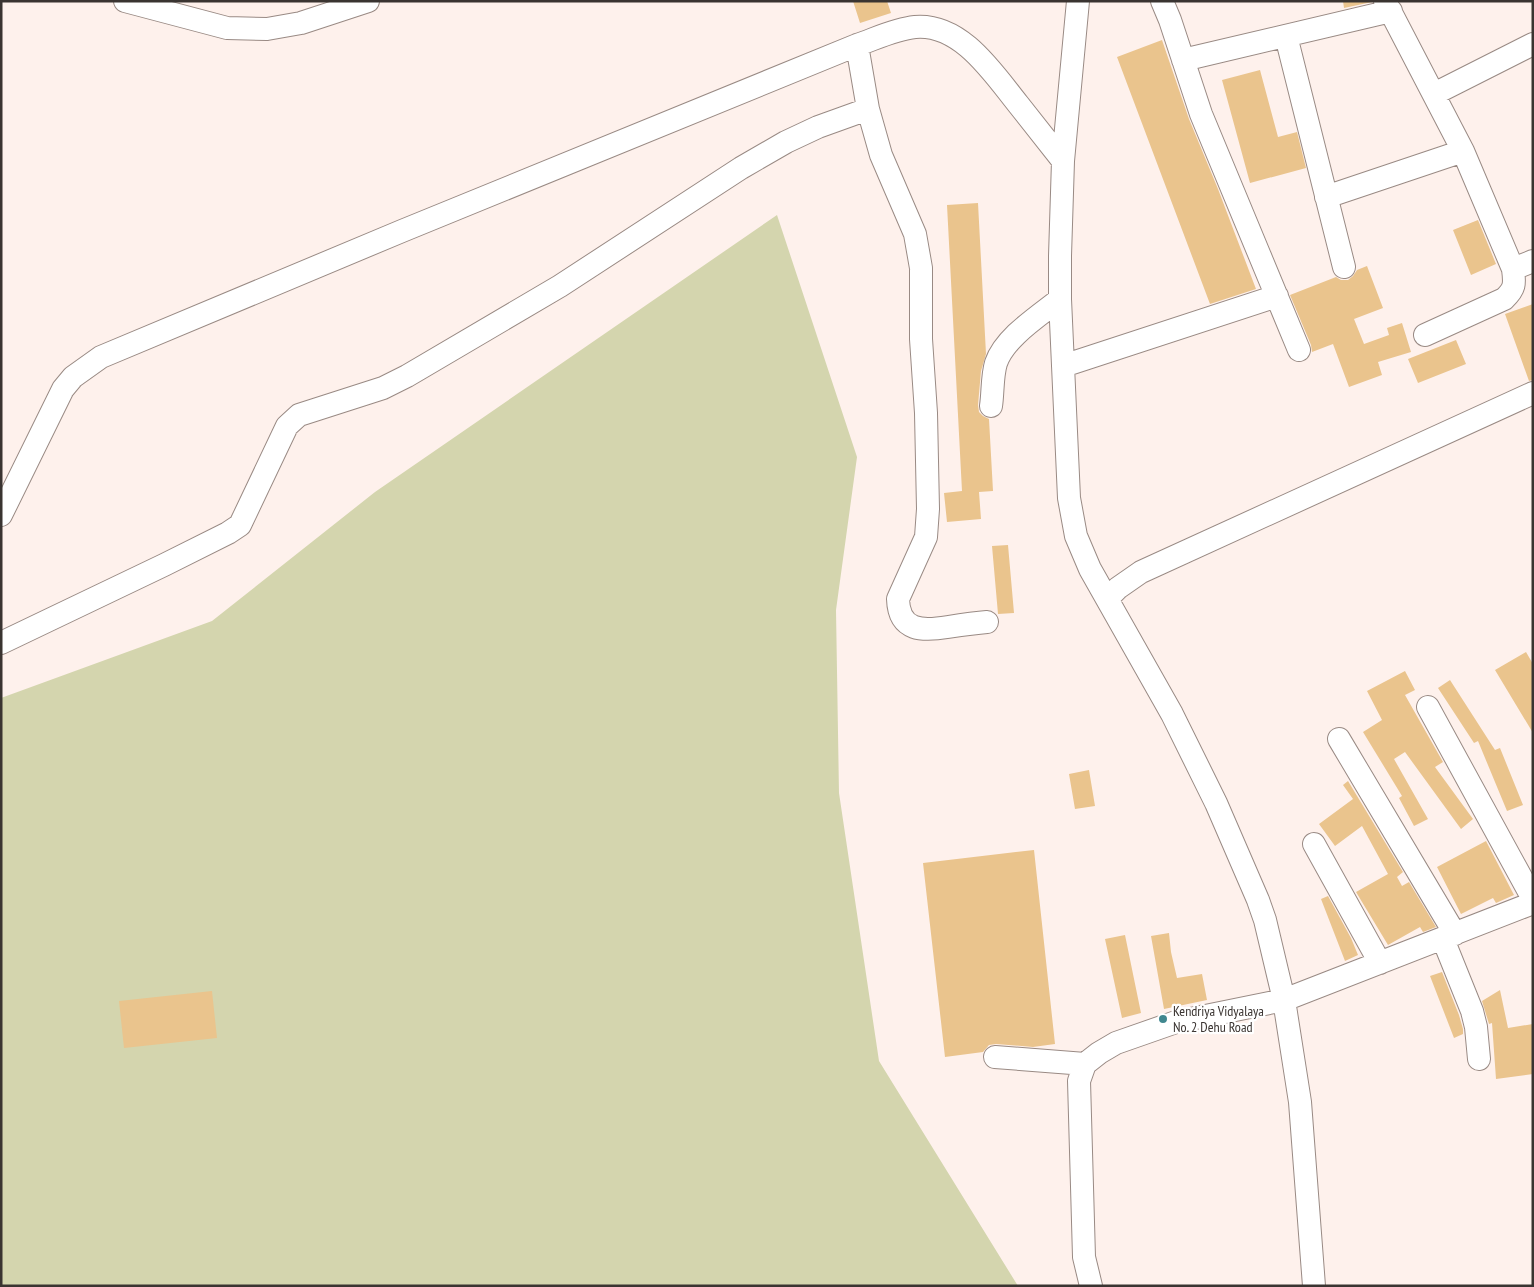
<svg xmlns="http://www.w3.org/2000/svg" width="1534" height="1287" font-family="'PT Sans Narrow',sans-serif">
  <style>
    .green { fill: #d4d5ae }
    .building { fill: #eac48d }
    .lines { fill: none; stroke-linecap: round; stroke-linejoin: round }
    .minor-casing { stroke: #998a84; stroke-width: 24 }
    .minor { stroke: #fff; stroke-width: 22 }
    .poi-dot { fill: #40878f; stroke: #fff; stroke-width: 2 }
    .labels { text-anchor: middle; stroke-width: 4.5; stroke-linejoin: round; paint-order: stroke }
    .poi-label { font-size: 14px; fill: #3a3431; stroke: #fff; text-anchor: start }
  </style>
  <rect width="100%" height="100%" fill="#fef1ec"/>
  <path class="green" d="M777 215 857 457 836 610 839 793 879 1061 1018 1286H1V698L212 621 375 492Z"/>
  <path class="building" d="M853 1H887L891 13 860 23Z
    M1343 1H1372V2L1344 8Z
    M1162 40 1189 119 1218 189 1256 289 1210 304 1117 57Z
    M1260 70 1278 137 1297 132 1306 168 1250 183 1222 80Z
    M978 203 986 354 981 371 978 405 979 412 983 416 989 419 993 491 979 492 981 519 947 522 944 493 962 491 947 205Z
    M1478 220 1496 264 1471 275 1453 230Z
    M1367 266 1383 308 1354 319 1364 344 1389 335 1387 328 1402 323 1411 352 1378 362 1382 375 1349 387 1333 344 1312 352 1311 345 1290 295 1336 277 1341 280H1348L1353 276 1357 270Z
    M1533 304V380L1529 381 1505 314Z
    M1456 340 1466 364 1418 383 1408 359Z
    M1008 545 1014 613 998 614 992 546Z
    M1526 652 1533 664V733L1495 670Z
    M1405 671 1415 690 1405 695 1443 762 1435 767 1473 819 1461 829 1405 752 1394 759 1428 819 1414 826 1399 798 1402 796 1363 732 1382 720 1367 691Z
    M1450 680 1495 750 1500 748 1523 805 1507 811 1478 741 1474 743 1438 688Z
    M1089 770 1095 806 1075 809 1069 774Z
    M1348 781 1403 872 1397 877 1402 886 1409 882 1436 927 1423 932 1420 927 1388 945 1356 892 1388 874 1362 826 1335 846 1319 824 1353 799 1343 785Z
    M1486 841 1514 895 1496 903 1493 898 1461 914 1437 867Z
    M1034 850 1055 1044 1033 1047 996 1044 989 1045 983 1052 945 1057 923 863Z
    M1328 896 1351 938 1358 955 1345 961 1321 899Z
    M1169 933 1171 952 1177 978 1202 974 1207 1000 1164 1009 1151 936Z
    M1125 935 1141 1013 1122 1018 1105 939Z
    M1442 972 1459 1015 1463 1029V1034L1454 1038 1430 976Z
    M1500 990 1508 1028 1533 1024V1074L1496 1079 1492 1023 1489 1024 1482 1001Z
    M212 991 217 1038 124 1048 119 1001Z"/>
  <g class="lines">
    <defs>
      <path id="minor" d="M125 1 227 28 267 29 301 23 368 1
        M1078 1 1063 161 1060 256V299L1069 498 1076 536 1090 569 1172 714 1216 803 1258 900 1265 920 1284 1000 1300 1102 1314 1286
        M1162 1 1170 20 1201 114 1299 350
        M1385 1 1463 151 1513 269C1515 284 1515 289 1504 299L1425 335
        M1286 36 1344 267
        M857 45 868 109 881 155 915 234 921 268V339L926 413 928 509 926 537 898 599C899 632 923 631 948 627 961 625 974 623 987 622
        M1183 60 1391 11
        M1434 94 1533 44
        M1326 197 1463 151
        M1513 269 1533 261
        M1063 366 1277 296
        M991 406C993 393 992 376 996 363 1005 337 1039 316 1060 299
        M1 515 63 389 73 377 101 357 402 231 857 45C875 39 895 29 915 27 961 23 993 73 1018 104 1033 123 1048 142 1063 161
        M1107 599 1118 588 1141 572 1533 393
        M1 643 164 565 228 533 240 525 287 426 299 415 383 388 407 376 560 286 741 168 786 142 818 127 868 109
        M1428 707 1533 899
        M1339 739 1455 934
        M1314 844 1380 963
        M1443 939 1472 1011 1476 1027 1479 1059
        M995 1057 1085 1064
        M1091 1286 1084 1257 1079 1081 1085 1064 1099 1053 1116 1043 1176 1022 1284 1000 1533 903"/>
    </defs>
    <use href="#minor" class="minor-casing"/>
    <use href="#minor" class="minor"/>
  </g>
  <circle class="poi-dot" cx="1163" cy="1019" r="5"/>
  <g class="labels">
    <g class="poi-label">
      <text x="1173" y="1016">Kendriya Vidyalaya<tspan x="1173" dy="16">No. 2 Dehu Road</tspan></text>
    </g>
  </g>
  <rect width="1534" height="1287" fill="none" stroke="#3a3431" stroke-width="5"/>
</svg>
